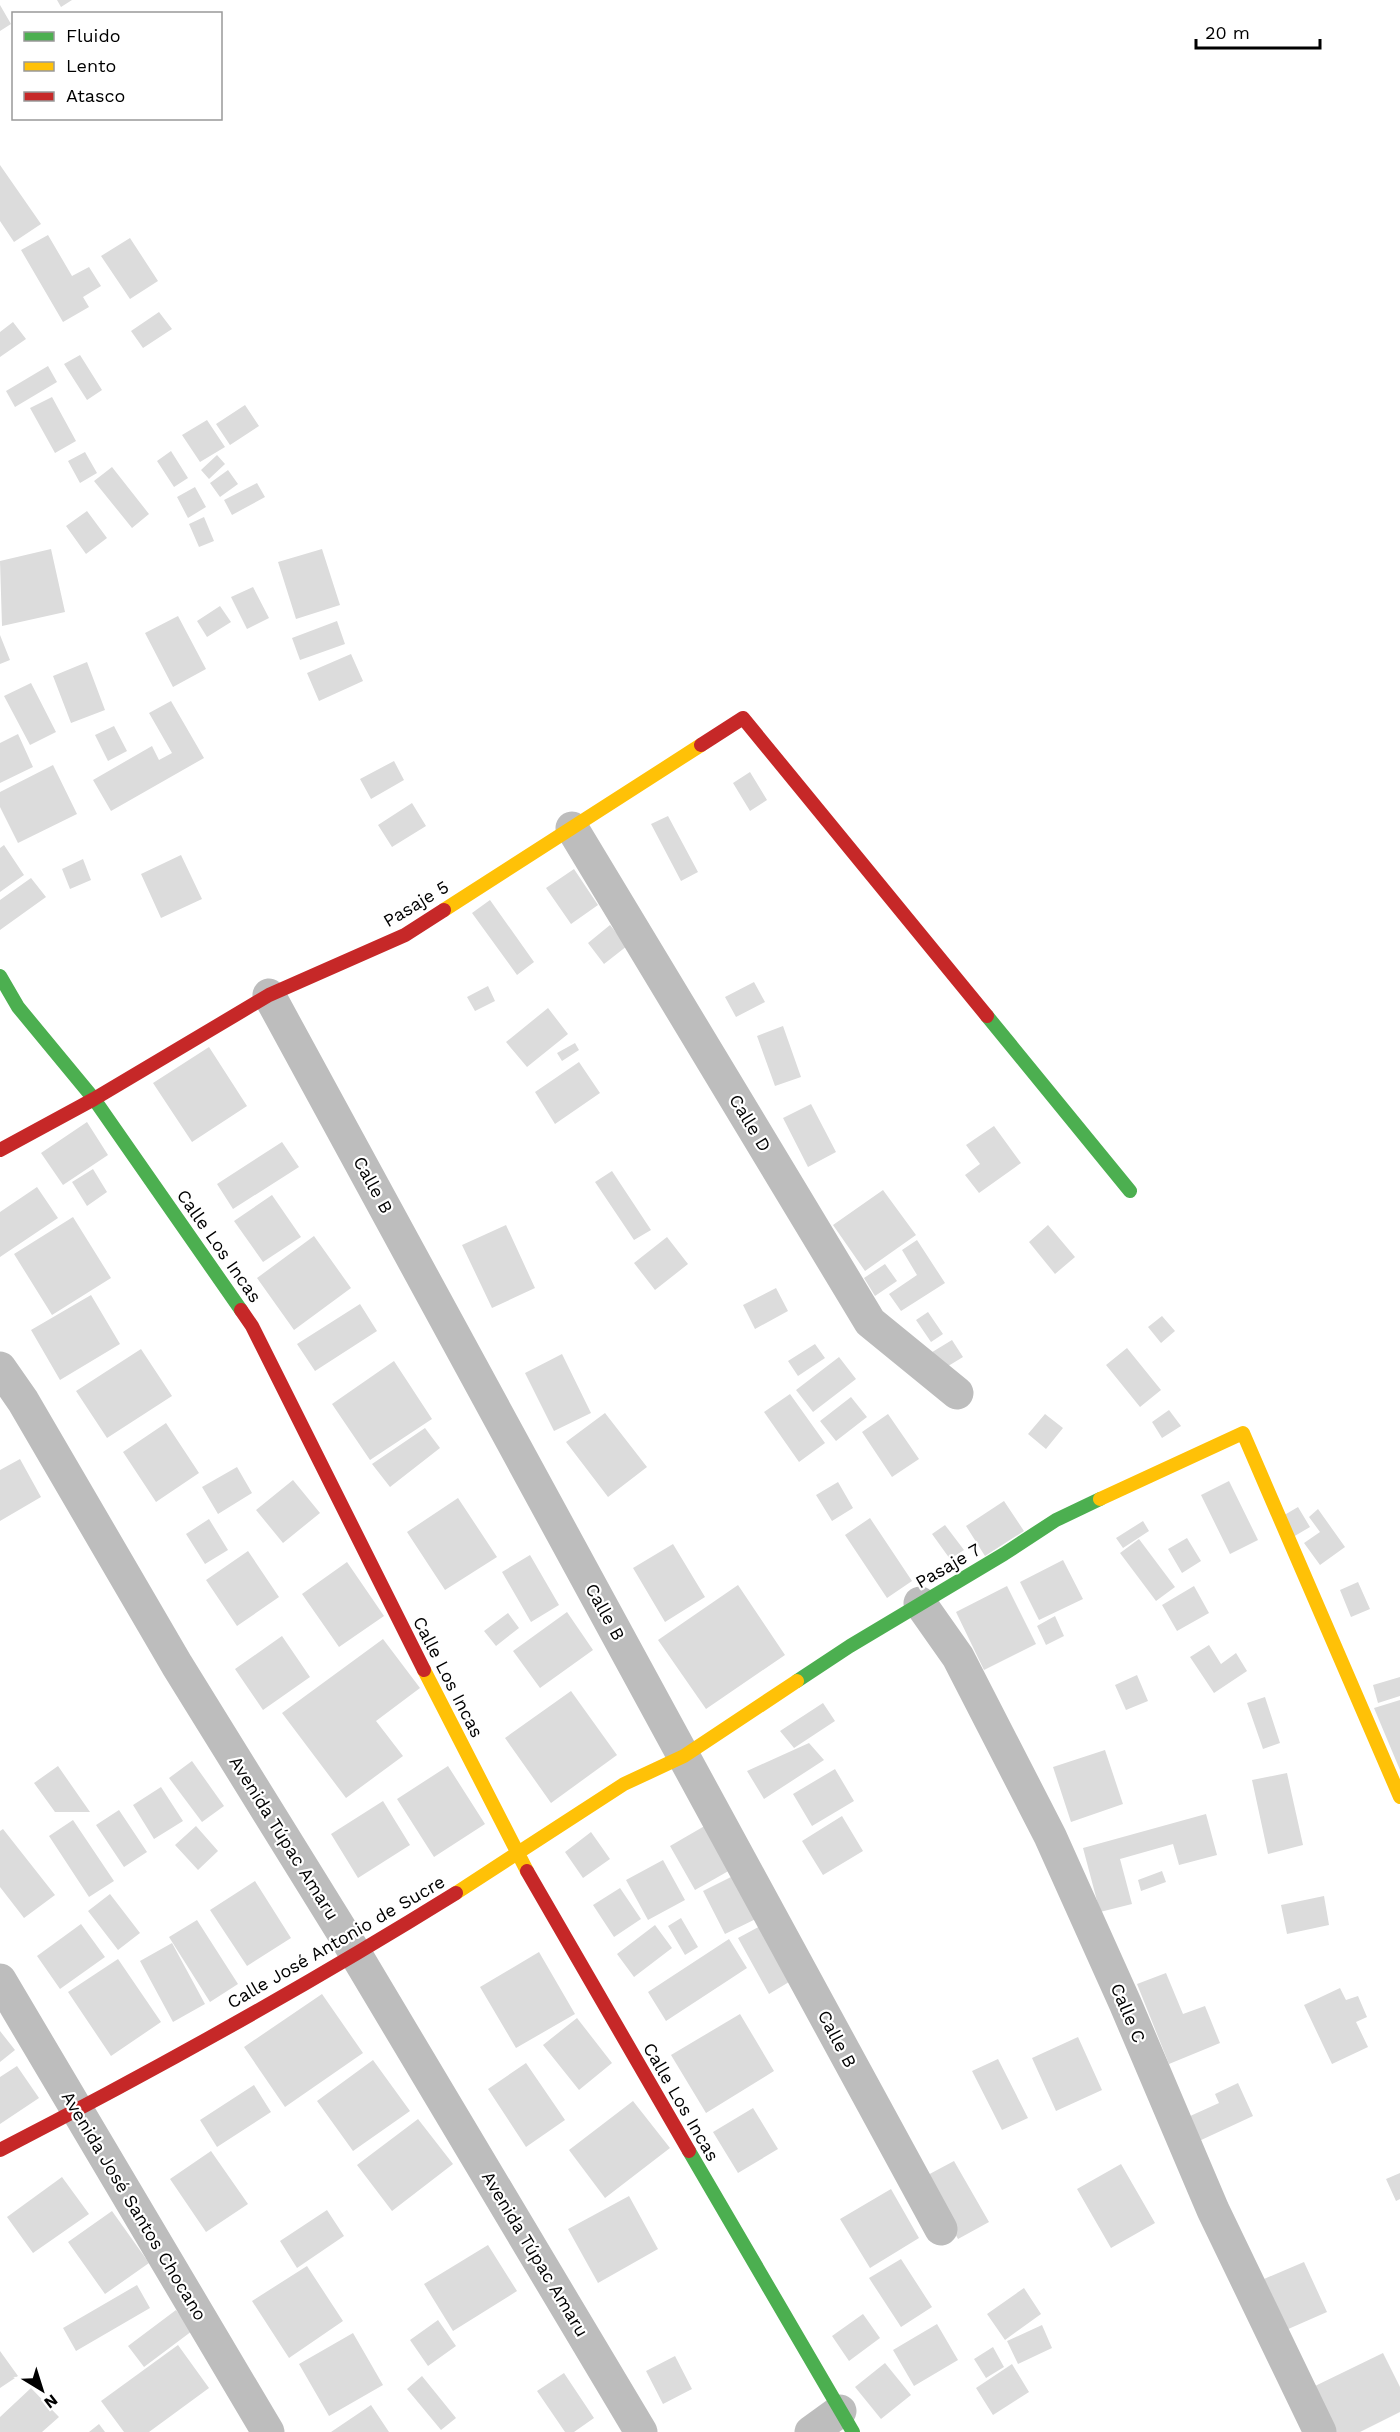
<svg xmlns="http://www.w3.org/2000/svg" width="1400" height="2432" font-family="'Work Sans',sans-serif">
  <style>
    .building { fill: #dcdcdc }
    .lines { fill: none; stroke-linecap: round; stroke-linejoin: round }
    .street { stroke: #bdbdbd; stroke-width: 33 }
    .fast { stroke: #4caf50; stroke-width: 14 }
    .slow { stroke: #ffc107; stroke-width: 14 }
    .jam { stroke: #c62828; stroke-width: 14 }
    .labels { text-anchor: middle; stroke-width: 4.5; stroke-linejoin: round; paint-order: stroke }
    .street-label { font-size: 18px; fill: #000; stroke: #fff }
  </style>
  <rect width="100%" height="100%" fill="#fff"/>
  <path class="building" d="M57 0H72L61 7Z
    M0 5 11 24 0 31Z
    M0 165 41 224 14 242 0 221Z
    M48 235 72 276 89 267 101 286 83 297 89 307 63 322 21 250Z
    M130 238 158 281 130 299 101 256Z
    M159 312 172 329 143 348 131 331Z
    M13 322 26 339 0 357V332Z
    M80 355 102 390 87 400 64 364Z
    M48 366 57 382 15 407 6 391Z
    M52 397 76 441 55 453 30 408Z
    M245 405 259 426 230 445 216 424Z
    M207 420 225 447 200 462 182 435Z
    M171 451 188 478 174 487 157 461Z
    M85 452 97 473 80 483 68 461Z
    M217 455 225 464 209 479 201 470Z
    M112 467 149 514 132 528 94 481Z
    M228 470 238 484 220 497 210 483Z
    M257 483 265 497 232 515 224 500Z
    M195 487 206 507 188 518 177 497Z
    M87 511 107 538 86 554 66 526Z
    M204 517 214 541 199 547 189 524Z
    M51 549 65 612 2 626 0 561Z
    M322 549 340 605 296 619 278 562Z
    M253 587 269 618 247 629 231 597Z
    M220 606 231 622 207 637 197 621Z
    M178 616 206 669 173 687 145 633Z
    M337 621 345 644 300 660 292 638Z
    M0 635 10 660 0 664Z
    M351 654 363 681 319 701 307 673Z
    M87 662 105 710 71 723 53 676Z
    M31 683 56 732 30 745 4 696Z
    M171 701 204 758 111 811 93 780 152 746 159 760 172 753 149 713Z
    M114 726 127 751 108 761 95 735Z
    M18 734 33 767 0 783V743Z
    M394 761 404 780 371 799 360 779Z
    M53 765 77 814 18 843 0 807V792Z
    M750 772 767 800 750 811 733 783Z
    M412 803 426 826 392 847 378 825Z
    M668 816 698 872 681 881 651 824Z
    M4 845 24 875 0 892V848Z
    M181 855 202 899 161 918 141 874Z
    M83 859 91 880 70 889 62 869Z
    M574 869 598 905 571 924 546 888Z
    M31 878 46 897 0 930V900Z
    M490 900 534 962 517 975 472 913Z
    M610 925 627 946 604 964 588 943Z
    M754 982 765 1002 736 1017 725 997Z
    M488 986 495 1001 475 1011 467 997Z
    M548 1008 568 1034 527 1067 506 1042Z
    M783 1026 801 1077 775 1086 757 1036Z
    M575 1043 579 1050 562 1061 557 1053Z
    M209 1047 247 1106 192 1142 153 1083Z
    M579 1062 600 1093 555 1124 535 1092Z
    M811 1104 836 1152 808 1167 783 1118Z
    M87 1122 108 1155 63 1185 41 1153Z
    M994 1126 1021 1163 979 1193 965 1175 980 1164 966 1145Z
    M282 1142 299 1167 233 1209 217 1184Z
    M93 1169 107 1192 87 1206 72 1182Z
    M612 1171 651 1230 634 1240 595 1182Z
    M37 1187 58 1218 0 1257V1212Z
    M883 1190 916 1235 865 1271 833 1225Z
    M272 1195 301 1237 263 1262 234 1221Z
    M73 1217 111 1278 52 1315 14 1254Z
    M506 1225 535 1288 492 1308 462 1245Z
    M1048 1225 1075 1257 1055 1274 1029 1242Z
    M314 1236 351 1288 294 1330 257 1278Z
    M667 1237 688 1264 655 1290 634 1263Z
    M917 1240 945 1283 901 1311 889 1294 917 1275 902 1250Z
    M885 1264 897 1281 875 1296 864 1278Z
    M776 1288 788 1311 755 1329 743 1305Z
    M91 1295 120 1344 60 1380 31 1330Z
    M360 1304 377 1331 315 1371 297 1344Z
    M928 1312 943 1334 931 1342 916 1320Z
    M1162 1316 1175 1331 1161 1343 1148 1327Z
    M952 1340 963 1357 940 1371 929 1354Z
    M815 1344 825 1358 798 1376 788 1361Z
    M1127 1348 1161 1390 1140 1407 1106 1365Z
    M141 1349 172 1396 107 1438 76 1391Z
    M562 1354 591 1413 554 1431 525 1373Z
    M839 1357 856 1379 813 1412 796 1390Z
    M394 1361 432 1419 370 1460 332 1404Z
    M790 1394 825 1443 799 1462 764 1412Z
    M851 1397 867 1417 836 1441 820 1421Z
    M1169 1410 1181 1426 1162 1438 1152 1422Z
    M605 1413 647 1467 608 1497 566 1442Z
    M888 1414 919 1459 892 1477 862 1432Z
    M1045 1414 1063 1428 1046 1449 1028 1434Z
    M166 1423 199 1473 156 1502 123 1452Z
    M425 1428 440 1448 390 1487 372 1464Z
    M20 1459 41 1497 0 1521V1470Z
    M237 1467 252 1493 218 1514 202 1487Z
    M293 1480 320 1513 283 1543 256 1510Z
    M1229 1481 1258 1540 1230 1554 1201 1495Z
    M838 1482 853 1508 832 1521 816 1495Z
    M458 1498 497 1557 445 1590 407 1532Z
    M1004 1501 1024 1531 985 1556 966 1526Z
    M1298 1507 1310 1527 1293 1537 1281 1517Z
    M1318 1509 1345 1547 1320 1565 1304 1543 1320 1532 1309 1517Z
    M870 1518 912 1581 887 1598 845 1535Z
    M209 1519 228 1550 205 1564 186 1534Z
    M1143 1521 1149 1531 1123 1548 1116 1538Z
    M945 1525 964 1550 950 1559 932 1534Z
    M1187 1538 1201 1561 1182 1573 1168 1549Z
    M1139 1539 1175 1587 1156 1601 1120 1553Z
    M673 1544 705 1597 665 1622 633 1568Z
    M248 1551 279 1597 237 1626 206 1580Z
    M530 1555 559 1605 531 1622 502 1572Z
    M1063 1560 1083 1599 1039 1620 1020 1582Z
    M347 1562 384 1616 339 1647 302 1594Z
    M1358 1582 1370 1609 1351 1617 1340 1590Z
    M738 1585 785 1655 706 1709 658 1640Z
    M1007 1586 1036 1644 984 1670 956 1612Z
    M1194 1586 1209 1613 1177 1631 1162 1605Z
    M567 1612 593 1650 540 1688 513 1651Z
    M508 1613 519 1628 496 1646 484 1631Z
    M1055 1616 1064 1636 1046 1645 1037 1626Z
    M282 1636 310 1677 263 1710 235 1669Z
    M383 1639 420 1688 376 1721 403 1756 346 1798 282 1713Z
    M1209 1645 1221 1664 1236 1653 1247 1671 1214 1693 1190 1657Z
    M1137 1675 1148 1701 1126 1710 1115 1685Z
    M1400 1677V1696L1378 1703 1373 1685Z
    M571 1691 617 1755 551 1803 505 1738Z
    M1265 1697 1280 1743 1263 1749 1247 1703Z
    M1400 1700V1770L1374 1708Z
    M823 1703 835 1721 794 1748 780 1731Z
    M809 1743 824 1760 764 1799 747 1771Z
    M1105 1750 1123 1804 1071 1822 1053 1767Z
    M192 1761 224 1806 202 1822 169 1778Z
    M58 1766 90 1812H55L34 1783Z
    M448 1766 485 1824 434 1857 397 1799Z
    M835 1769 854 1801 812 1826 793 1794Z
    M1287 1773 1303 1845 1268 1854 1252 1780Z
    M161 1787 183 1821 154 1839 133 1805Z
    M383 1801 410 1845 358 1878 331 1834Z
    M119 1810 147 1852 124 1867 96 1825Z
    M1206 1814 1217 1855 1179 1865 1173 1844 1120 1859 1132 1904 1100 1912 1083 1848Z
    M842 1816 863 1851 823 1875 802 1841Z
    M73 1820 114 1881 89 1897 49 1836Z
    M708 1824 732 1869 695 1890 670 1846Z
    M196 1826 218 1851 198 1870 175 1845Z
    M3 1829 55 1895 24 1918 0 1887V1831Z
    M591 1832 610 1859 583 1878 565 1852Z
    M663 1860 685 1900 648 1920 626 1880Z
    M1162 1871 1166 1882 1141 1891 1138 1880Z
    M741 1872 764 1915 725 1934 703 1891Z
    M255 1881 291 1938 247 1966 210 1910Z
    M620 1888 641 1919 614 1937 593 1905Z
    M110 1894 140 1933 118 1950 88 1911Z
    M1324 1896 1329 1925 1287 1934 1281 1905Z
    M681 1918 698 1947 685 1955 668 1926Z
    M197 1920 238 1984 210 2002 169 1937Z
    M81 1924 105 1957 60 1989 37 1956Z
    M764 1924 794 1979 769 1994 738 1938Z
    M655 1925 672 1948 634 1977 617 1954Z
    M729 1939 747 1968 666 2021 648 1992Z
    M172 1943 205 2004 173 2022 140 1961Z
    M539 1952 575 2014 516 2048 480 1987Z
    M118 1959 161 2022 111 2056 68 1992Z
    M1166 1973 1183 2014 1205 2006 1220 2043 1169 2064 1137 1984Z
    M1340 1988 1346 2000 1358 1996 1367 2017 1356 2022 1368 2047 1332 2064 1304 2005Z
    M322 1994 363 2053 285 2107 244 2047Z
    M740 2014 774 2071 706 2113 671 2055Z
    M577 2018 612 2063 579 2090 543 2045Z
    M0 2031 15 2050 0 2062Z
    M1078 2037 1102 2090 1056 2111 1032 2058Z
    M998 2059 1028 2118 1002 2130 972 2071Z
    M373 2060 410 2111 353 2151 317 2101Z
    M526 2063 565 2120 526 2147 488 2089Z
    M17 2066 39 2098 0 2124V2077Z
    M1238 2083 1253 2116 1199 2141 1188 2117 1219 2103 1215 2094Z
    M254 2085 271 2112 217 2147 200 2120Z
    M633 2101 670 2148 605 2198 569 2150Z
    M753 2108 778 2149 738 2173 713 2132Z
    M418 2119 453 2164 392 2211 357 2165Z
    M211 2151 248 2204 206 2232 170 2179Z
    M954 2161 989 2222 958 2239 924 2177Z
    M1121 2164 1155 2223 1111 2248 1077 2189Z
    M1400 2173V2199L1396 2201 1386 2179Z
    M62 2177 89 2214 33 2253 7 2217Z
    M891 2189 919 2238 870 2268 840 2219Z
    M629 2196 658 2249 598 2283 568 2229Z
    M327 2210 344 2236 297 2268 280 2241Z
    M112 2211 149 2263 105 2294 68 2242Z
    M488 2245 517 2291 453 2331 424 2284Z
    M901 2259 932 2307 901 2327 869 2278Z
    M1304 2262 1327 2312 1286 2330 1264 2279Z
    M307 2266 343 2321 289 2358 252 2301Z
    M137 2285 150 2308 76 2351 63 2328Z
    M1024 2288 1041 2314 1005 2340 987 2314Z
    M176 2310 192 2331 144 2367 128 2346Z
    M863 2314 880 2338 849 2361 832 2336Z
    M438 2320 456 2346 428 2366 410 2340Z
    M937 2324 958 2360 914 2386 893 2350Z
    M1042 2325 1052 2348 1018 2364 1007 2341Z
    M353 2333 383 2385 329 2416 299 2364Z
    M178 2345 209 2388 149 2432H124L101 2401Z
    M993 2347 1004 2367 986 2378 974 2359Z
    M0 2351 18 2376 0 2388Z
    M1383 2353 1400 2387V2412L1360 2432H1335L1313 2387Z
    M675 2356 692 2389 663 2404 646 2371Z
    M885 2363 911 2395 881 2419 855 2387Z
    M1012 2364 1029 2392 993 2415 976 2388Z
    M564 2373 594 2418 574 2432H565L537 2391Z
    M422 2376 456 2418 441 2430 407 2389Z
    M31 2388 59 2417 42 2432H0V2417Z
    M371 2405 389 2432H331Z
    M99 2424 105 2432H89Z"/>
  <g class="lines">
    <path class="street" d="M572 828 870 1322 957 1393
      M269 995 941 2229
      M0 1368 23 1401 177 1665 343 1933 641 2432
      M920 1603 958 1657 1050 1836 1125 2003 1213 2210 1320 2432
      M0 1980 268 2432
      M811 2432 840 2411"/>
    <path class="fast" d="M0 976 18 1007 94 1099 241 1310
      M987 1016 1130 1191
      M797 1681 850 1646 1004 1554 1056 1520 1100 1499
      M689 2151 853 2432"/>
    <path class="slow" d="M444 910 701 745
      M1100 1499 1243 1433 1400 1797
      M424 1670 527 1871
      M456 1893 624 1784 684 1756 797 1681"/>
    <path class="jam" d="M701 745 743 718 987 1016
      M0 1150 94 1099 269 995 405 935 444 910
      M241 1310 252 1326 424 1670
      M527 1871 689 2151
      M0 2150C155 2070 308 1985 456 1893"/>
  </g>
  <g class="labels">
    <g class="street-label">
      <text transform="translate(416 904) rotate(-31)" y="6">Pasaje 5</text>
      <text transform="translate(750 1123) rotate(59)" y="6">Calle D</text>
      <text transform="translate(373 1185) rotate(61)" y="6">Calle B</text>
      <text transform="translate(219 1246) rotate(55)" y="6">Calle Los Incas</text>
      <text transform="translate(948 1566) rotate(-30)" y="6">Pasaje 7</text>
      <text transform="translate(605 1612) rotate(61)" y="6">Calle B</text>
      <text transform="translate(448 1677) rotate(63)" y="6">Calle Los Incas</text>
      <text transform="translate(284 1838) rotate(58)" y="6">Avenida Túpac Amaru</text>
      <text transform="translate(336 1942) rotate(-30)" y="6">Calle José Antonio de Sucre</text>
      <text transform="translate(1128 2013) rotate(67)" y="6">Calle C</text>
      <text transform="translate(837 2039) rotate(62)" y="6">Calle B</text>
      <text transform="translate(681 2102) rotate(60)" y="6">Calle Los Incas</text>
      <text transform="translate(134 2206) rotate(59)" y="6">Avenida José Santos Chocano</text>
      <text transform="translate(535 2254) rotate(59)" y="6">Avenida Túpac Amaru</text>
    </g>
  </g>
  <rect x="12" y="12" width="210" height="108" fill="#ffffff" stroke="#999999" stroke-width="1.5"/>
  <rect x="24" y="32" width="30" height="9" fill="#4caf50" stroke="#999999" stroke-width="1.5"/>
  <text x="66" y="42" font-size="18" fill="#000000">Fluido</text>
  <rect x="24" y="62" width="30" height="9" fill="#ffc107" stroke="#999999" stroke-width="1.5"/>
  <text x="66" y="72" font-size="18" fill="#000000">Lento</text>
  <rect x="24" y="92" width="30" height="9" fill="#c62828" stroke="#999999" stroke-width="1.5"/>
  <text x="66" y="102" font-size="18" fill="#000000">Atasco</text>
  <g transform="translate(42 2390) rotate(142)" stroke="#ffffff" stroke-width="4.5" paint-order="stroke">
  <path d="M0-4.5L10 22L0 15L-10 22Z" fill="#000000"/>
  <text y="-9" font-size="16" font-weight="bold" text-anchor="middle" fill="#000000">N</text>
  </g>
  <path d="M1196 39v9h124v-9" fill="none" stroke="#000000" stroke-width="3"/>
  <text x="1205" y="39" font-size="18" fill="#000000" stroke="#ffffff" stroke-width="4.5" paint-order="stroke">20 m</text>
</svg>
